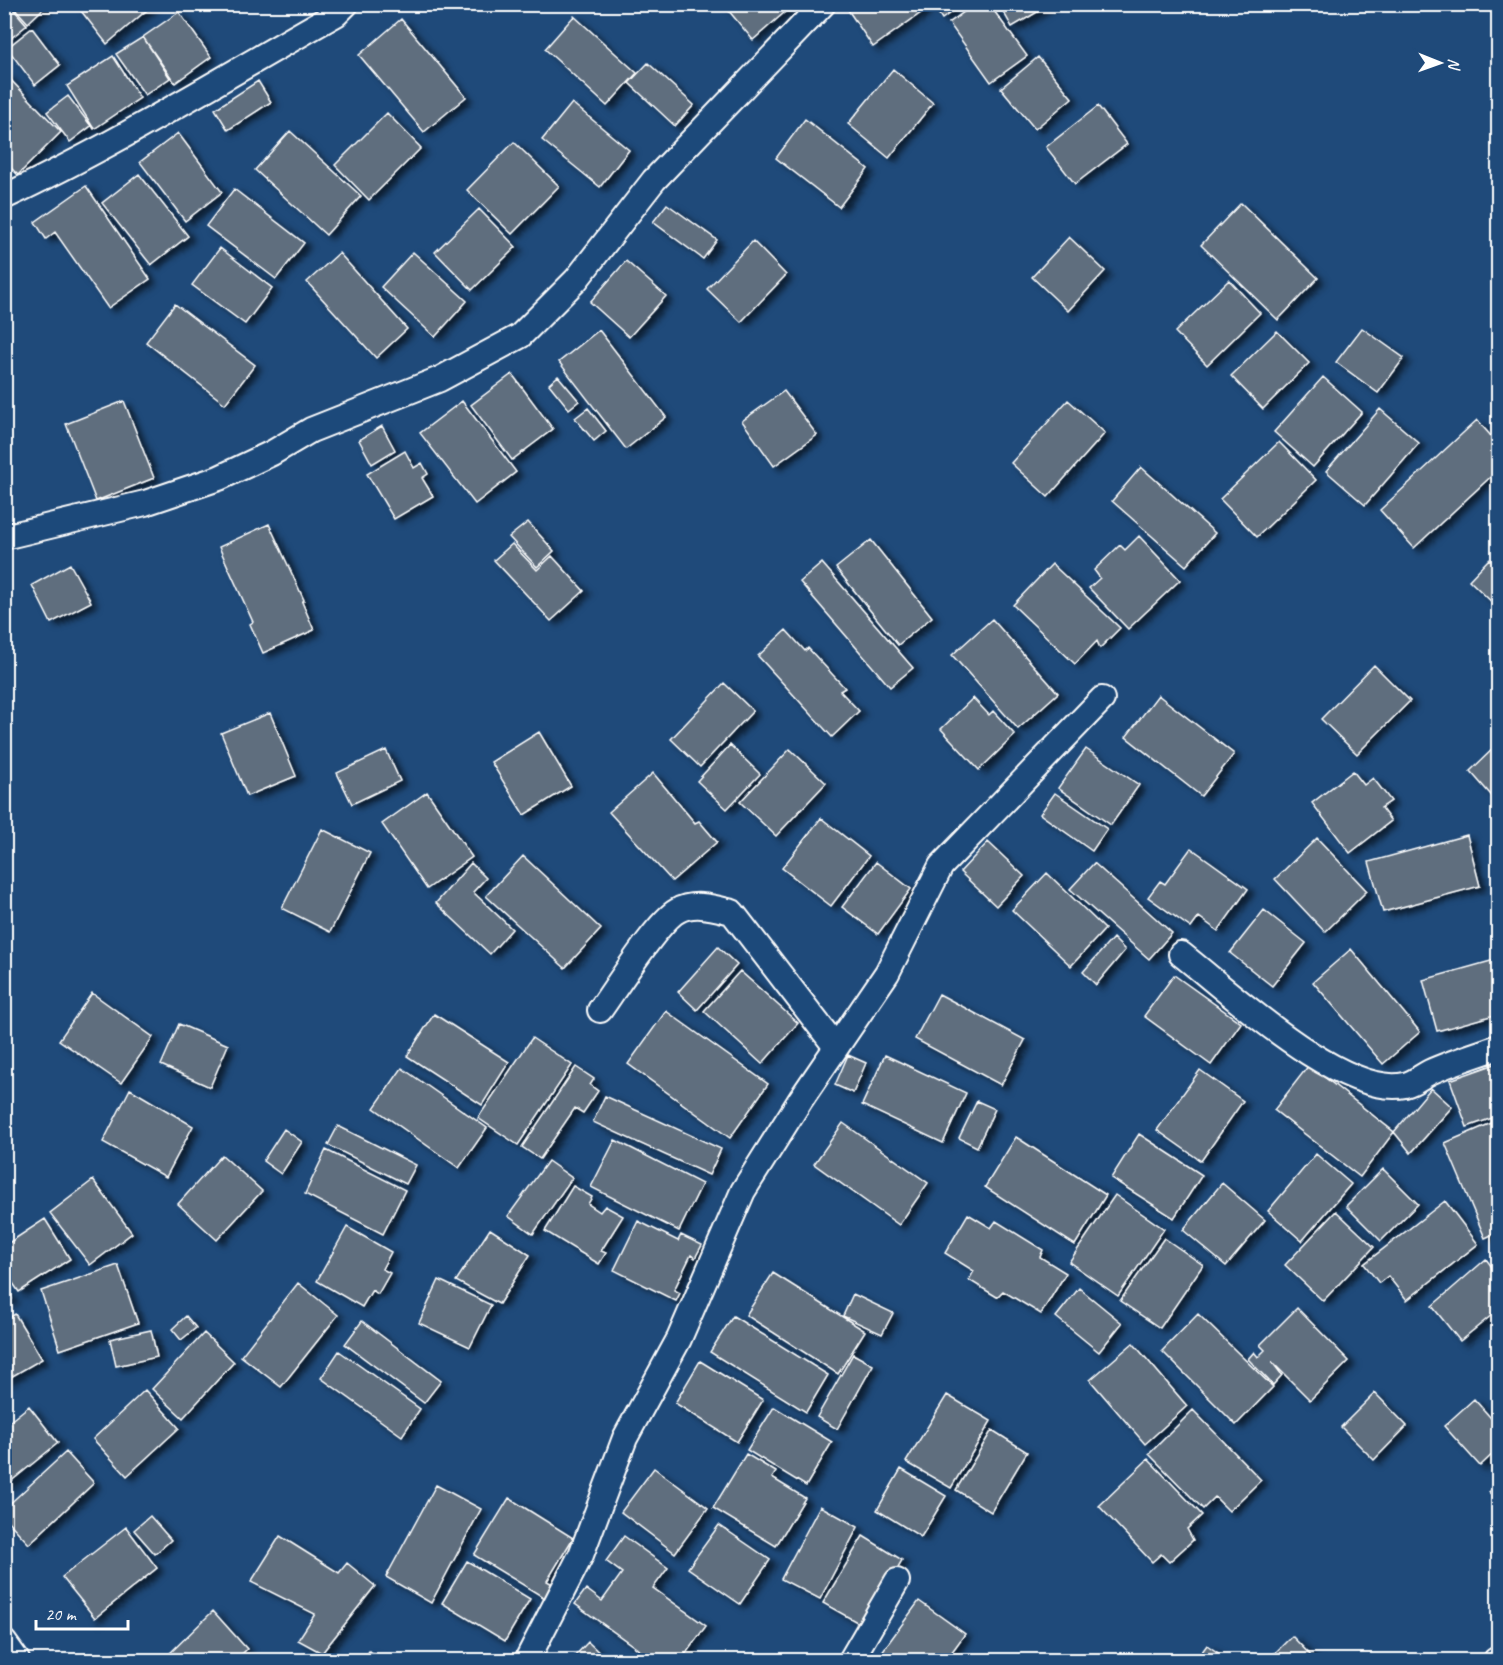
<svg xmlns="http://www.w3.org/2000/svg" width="1503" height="1665" font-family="Caveat,sans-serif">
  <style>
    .building { fill: #5e6e7e; stroke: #fff; stroke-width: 1.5; filter: url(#shadow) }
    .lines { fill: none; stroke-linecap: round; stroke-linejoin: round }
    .minor-casing { stroke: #fff; stroke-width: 28 }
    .minor { stroke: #1f4a7a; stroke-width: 24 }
  </style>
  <defs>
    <filter id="shadow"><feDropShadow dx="6" dy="4" stdDeviation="3" flood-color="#0009"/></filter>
  </defs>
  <rect width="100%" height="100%" fill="#1f4a7a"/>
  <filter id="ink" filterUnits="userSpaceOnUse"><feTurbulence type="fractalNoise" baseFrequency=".0167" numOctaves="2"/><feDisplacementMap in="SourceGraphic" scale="12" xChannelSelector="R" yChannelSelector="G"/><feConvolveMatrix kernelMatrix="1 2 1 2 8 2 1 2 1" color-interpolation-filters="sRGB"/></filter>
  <g filter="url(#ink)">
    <path class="building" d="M4 4H9L27 25 4 44Z
      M11 4H46L47 5 28 23Z
      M81 4H154L107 44 78 7Z
      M723 4H793V5L753 40Z
      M849 4H921L925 10 873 47 846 7Z
      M932 4H962L942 19Z
      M975 4H989L1027 56 991 82 949 23Z
      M999 4H1051L1012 27Z
      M179 12 211 57 175 83 143 37Z
      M574 16 637 73 607 106 545 49Z
      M401 19 466 97 424 132 359 55Z
      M32 28 60 65 35 85 7 48Z
      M143 37 170 78 145 95 116 54Z
      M113 56 140 98 94 129 67 86Z
      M1038 57 1072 98 1035 129 1001 88Z
      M648 63 694 105 675 126 629 83Z
      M893 69 933 103 889 158 848 124Z
      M4 73 61 132 18 175 4 161Z
      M258 81 271 102 228 130 215 109Z
      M68 96 91 126 70 142 47 112Z
      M572 103 629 150 600 187 542 140Z
      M1098 106 1127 144 1075 184 1046 147Z
      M387 113 421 148 369 200 335 165Z
      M805 119 868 169 839 207 776 158Z
      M290 131 361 196 326 235 255 170Z
      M178 133 222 192 185 221 140 162Z
      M514 142 559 186 512 234 467 190Z
      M139 174 188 236 151 265 102 203Z
      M86 186 150 279 108 308 55 232 46 239 35 222Z
      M234 189 304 243 276 279 206 226Z
      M1241 203 1318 278 1278 320 1201 245Z
      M667 204 717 240 703 259 653 222Z
      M479 209 516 247 472 290 435 252Z
      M1069 237 1105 271 1068 311 1032 277Z
      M753 241 786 275 741 322 707 289Z
      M220 248 272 288 245 324 192 285Z
      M413 252 467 301 435 337 381 287Z
      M339 253 407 329 376 358 307 282Z
      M626 261 666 296 629 337 590 302Z
      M1229 280 1260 313 1207 365 1175 332Z
      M175 304 255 365 225 404 146 342Z
      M1362 328 1404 358 1378 393 1336 362Z
      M599 330 666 417 626 449 559 362Z
      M1277 331 1309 363 1263 409 1231 376Z
      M512 374 553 429 512 460 471 405Z
      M558 376 579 401 569 409 549 384Z
      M1323 377 1362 412 1313 467 1274 432Z
      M784 391 817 435 774 466 742 421Z
      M1068 400 1105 433 1048 497 1011 463Z
      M124 401 154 478 96 501 66 424Z
      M462 401 516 472 475 504 420 433Z
      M588 408 606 431 594 441 575 418Z
      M1380 409 1419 443 1365 505 1326 471Z
      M1477 420 1498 444V470L1414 548 1380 510Z
      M382 426 395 450 372 464 359 440Z
      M1279 442 1316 480 1257 537 1220 499Z
      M405 451 414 468 422 463 428 474 422 478 433 496 394 519 367 474Z
      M1141 467 1215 533 1186 566 1112 501Z
      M528 522 554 551 537 567 509 537Z
      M269 524 304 600 302 602 314 630 263 653 250 624 253 622 219 547Z
      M1139 536 1180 580 1128 629 1089 588 1100 578 1094 570 1120 545 1125 550Z
      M871 540 932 617 898 645 836 568Z
      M512 544 537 570 552 556 584 591 551 621 494 560Z
      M1489 559 1498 567V608L1469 580Z
      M822 563 913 668 890 687 800 582Z
      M70 564 91 602 51 623 32 585Z
      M1052 564 1120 628 1100 648 1097 641 1075 664 1013 605Z
      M992 619 1058 693 1018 729 952 655Z
      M786 630 805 651 808 648 845 688 840 691 859 711 832 737 758 656Z
      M1374 665 1410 701 1357 754 1321 719Z
      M724 683 753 711 700 767 671 739Z
      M1158 695 1234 754 1201 796 1126 737Z
      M973 698 989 715 993 711 1015 735 979 770 941 729Z
      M270 713 296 776 247 796 221 733Z
      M539 732 571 786 524 815 491 762Z
      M1498 744V803L1470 771Z
      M730 745 760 774 727 809 697 781Z
      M790 749 826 783 776 836 740 802Z
      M1086 749 1139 785 1111 825 1058 788Z
      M386 750 400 781 352 804 337 773Z
      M1353 771 1364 785 1373 778 1391 801 1381 808 1391 821 1350 853 1312 803Z
      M653 773 695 823 699 821 717 842 672 881 609 812Z
      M427 792 472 857 427 889 382 824Z
      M1055 793 1107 829 1092 851 1040 814Z
      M821 818 869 856 831 906 782 868Z
      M322 829 370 853 330 932 282 908Z
      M1467 835 1480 886 1383 912 1369 862Z
      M1317 838 1367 891 1325 932 1275 879Z
      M988 842 1024 876 996 906 960 872Z
      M1191 848 1248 889 1218 931 1199 917 1191 928 1148 897 1160 881 1165 884Z
      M523 856 601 929 565 968 486 896Z
      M876 862 911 889 878 934 842 907Z
      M471 863 486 878 473 892 512 929 490 954 436 903Z
      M1094 863 1172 933 1149 959 1070 889Z
      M1047 873 1105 929 1071 966 1012 910Z
      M1264 910 1306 943 1272 986 1230 953Z
      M1113 938 1125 950 1096 985 1083 972Z
      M718 947 737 965 697 1010 678 992Z
      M1351 949 1420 1032 1383 1064 1313 982Z
      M1498 959V1014L1437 1031 1423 980Z
      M740 971 798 1023 762 1064 704 1011Z
      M1174 975 1241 1023 1211 1065 1144 1016Z
      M92 993 153 1037 121 1083 59 1040Z
      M939 994 1025 1040 1001 1085 915 1039Z
      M666 1011 768 1084 730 1138 628 1064Z
      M434 1014 509 1062 482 1105 407 1056Z
      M179 1024 228 1045 210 1087 161 1065Z
      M532 1038 572 1065 518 1145 478 1118Z
      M848 1055 866 1063 853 1093 835 1085Z
      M885 1055 966 1093 943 1143 862 1105Z
      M1498 1063V1116L1467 1127 1450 1080Z
      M1309 1065 1394 1132 1360 1177 1274 1110Z
      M576 1067 594 1079 590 1085 598 1091 583 1113 575 1108 540 1159 522 1147Z
      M402 1068 487 1128 459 1168 374 1108Z
      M1200 1070 1243 1101 1201 1161 1157 1130Z
      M1431 1088 1452 1107 1411 1153 1394 1132Z
      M130 1089 193 1126 166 1177 103 1142Z
      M605 1096 721 1149 709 1175 593 1122Z
      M977 1101 995 1109 977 1147 959 1138Z
      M1494 1122 1498 1134V1232L1485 1238 1445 1143Z
      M843 1123 928 1183 899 1225 814 1164Z
      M338 1126 416 1165 406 1184 328 1145Z
      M284 1129 302 1142 281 1174 263 1161Z
      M1139 1134 1202 1175 1174 1218 1111 1178Z
      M1016 1137 1106 1195 1075 1245 985 1187Z
      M615 1140 702 1184 679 1231 591 1187Z
      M326 1150 405 1190 383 1234 305 1194Z
      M1316 1154 1351 1184 1302 1241 1268 1211Z
      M222 1155 262 1191 217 1240 178 1204Z
      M548 1161 572 1178 533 1234 508 1216Z
      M1383 1169 1418 1204 1381 1241 1346 1206Z
      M93 1180 132 1233 90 1265 50 1213Z
      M1222 1183 1265 1220 1226 1266 1183 1230Z
      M573 1186 592 1197 588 1204 600 1212 605 1206 623 1216 601 1251 606 1253 599 1264 545 1231Z
      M1115 1195 1164 1229 1118 1296 1069 1262Z
      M1445 1201 1478 1244 1407 1300 1388 1276 1379 1283 1364 1264Z
      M1336 1211 1374 1247 1323 1301 1285 1265Z
      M968 1214 991 1228 996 1221 1043 1250 1040 1257 1066 1273 1041 1314 1003 1291 997 1297 969 1280 974 1271 945 1253Z
      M45 1219 70 1259 19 1292 4 1270V1246Z
      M638 1221 678 1241 681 1235 702 1245 695 1258 691 1255 674 1290 680 1293 676 1301 614 1270Z
      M347 1227 391 1252 382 1269 390 1273 378 1294 372 1290 362 1307 317 1281Z
      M490 1229 530 1255 499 1304 456 1281Z
      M1164 1238 1203 1265 1160 1328 1120 1301Z
      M1486 1259 1498 1275V1310L1460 1341 1432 1306Z
      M118 1265 138 1323 60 1350 41 1291Z
      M773 1273 865 1331 838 1374 746 1315Z
      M439 1280 491 1305 470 1347 419 1323Z
      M298 1283 338 1315 281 1387 241 1356Z
      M4 1287 12 1299 4 1303Z
      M1079 1288 1122 1323 1099 1352 1056 1317Z
      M853 1294 893 1313 882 1334 843 1316Z
      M1297 1308 1349 1361 1310 1400 1272 1362 1282 1375 1273 1385 1248 1359 1254 1352 1258 1357 1265 1350 1260 1345Z
      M15 1314 42 1359 4 1381V1321Z
      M1198 1314 1273 1387 1236 1425 1162 1351Z
      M186 1316 196 1328 181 1340 172 1329Z
      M733 1316 828 1375 806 1412 710 1352Z
      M362 1321 441 1381 424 1403 345 1344Z
      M151 1330 157 1357 116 1366 110 1339Z
      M204 1333 234 1362 183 1418 152 1389Z
      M1133 1343 1187 1406 1145 1444 1090 1380Z
      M339 1351 420 1409 402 1436 321 1378Z
      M853 1354 873 1365 837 1429 817 1417Z
      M700 1361 763 1400 737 1442 675 1403Z
      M145 1390 179 1428 127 1476 93 1439Z
      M1375 1393 1407 1426 1374 1460 1341 1427Z
      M947 1395 991 1421 951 1488 906 1462Z
      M1474 1399 1498 1426V1449L1480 1466 1444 1426Z
      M29 1406 58 1443 4 1487V1426Z
      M774 1407 832 1442 806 1486 747 1450Z
      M1193 1410 1261 1480 1229 1511 1215 1497 1203 1509 1149 1454Z
      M992 1430 1027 1452 991 1512 956 1490Z
      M66 1452 94 1483 29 1544 4 1517V1509Z
      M746 1454 776 1472 772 1478 805 1498 776 1546 713 1508Z
      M1148 1459 1202 1515 1187 1529 1193 1540 1169 1562 1161 1554 1152 1562 1099 1506Z
      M654 1468 708 1508 675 1553 621 1512Z
      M901 1469 946 1496 921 1537 877 1510Z
      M436 1485 481 1509 431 1603 386 1577Z
      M1498 1485V1505L1489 1492Z
      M509 1498 573 1538 547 1581 556 1586 548 1600 474 1555Z
      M820 1506 858 1527 820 1599 781 1579Z
      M150 1516 171 1540 155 1554 134 1530Z
      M719 1525 770 1560 740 1604 688 1568Z
      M126 1527 157 1568 95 1618 62 1577Z
      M280 1536 339 1573 347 1563 375 1586 322 1653 298 1640 315 1614 251 1582Z
      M624 1536 668 1568 653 1588 706 1626 681 1660H653L575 1604 586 1589 602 1601 622 1573 606 1561Z
      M863 1536 902 1560 864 1626 823 1603Z
      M467 1561 530 1599 505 1641 442 1603Z
      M919 1601 965 1634 946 1660H876Z
      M213 1611 247 1649 236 1660H163Z
      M1292 1636 1315 1660H1268Z
      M588 1642 607 1660H571Z
      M1207 1645 1228 1660H1196Z
      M369 1651 387 1660H364Z"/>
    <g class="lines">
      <defs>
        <path id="minor" d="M4 197C119 143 226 76 336 14L346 4
          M4 537 145 503 219 478 272 453 311 430 440 379 520 336 576 280 654 180 823 4
          M1181 954C1231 993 1342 1098 1405 1085 1414 1083 1422 1076 1430 1072 1452 1062 1476 1055 1498 1047
          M600 1010C616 988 657 922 677 911 694 901 715 908 732 912L836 1047
          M4 1642 17 1660
          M527 1660 581 1555 625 1438 679 1339 743 1191 801 1099 887 973 941 866 1102 699
          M851 1660 897 1581
          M1496 1660 1498 1659"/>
      </defs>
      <use href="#minor" class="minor-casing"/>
      <use href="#minor" class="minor"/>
    </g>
  </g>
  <rect width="1503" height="1665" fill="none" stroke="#1f4a7a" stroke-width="24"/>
  <rect x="12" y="12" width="1479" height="1641" fill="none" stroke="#fff" stroke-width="2" filter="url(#ink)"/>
  <g transform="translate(1440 63) rotate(91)" stroke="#1f4a7a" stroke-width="4.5" paint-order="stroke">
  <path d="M0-4.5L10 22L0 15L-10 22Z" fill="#ffffff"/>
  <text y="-9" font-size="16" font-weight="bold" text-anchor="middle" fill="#ffffff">N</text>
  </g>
  <path d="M36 1620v9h92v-9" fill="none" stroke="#ffffff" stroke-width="3"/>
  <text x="45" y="1620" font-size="18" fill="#ffffff" stroke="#1f4a7a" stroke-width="4.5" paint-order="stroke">20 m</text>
</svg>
